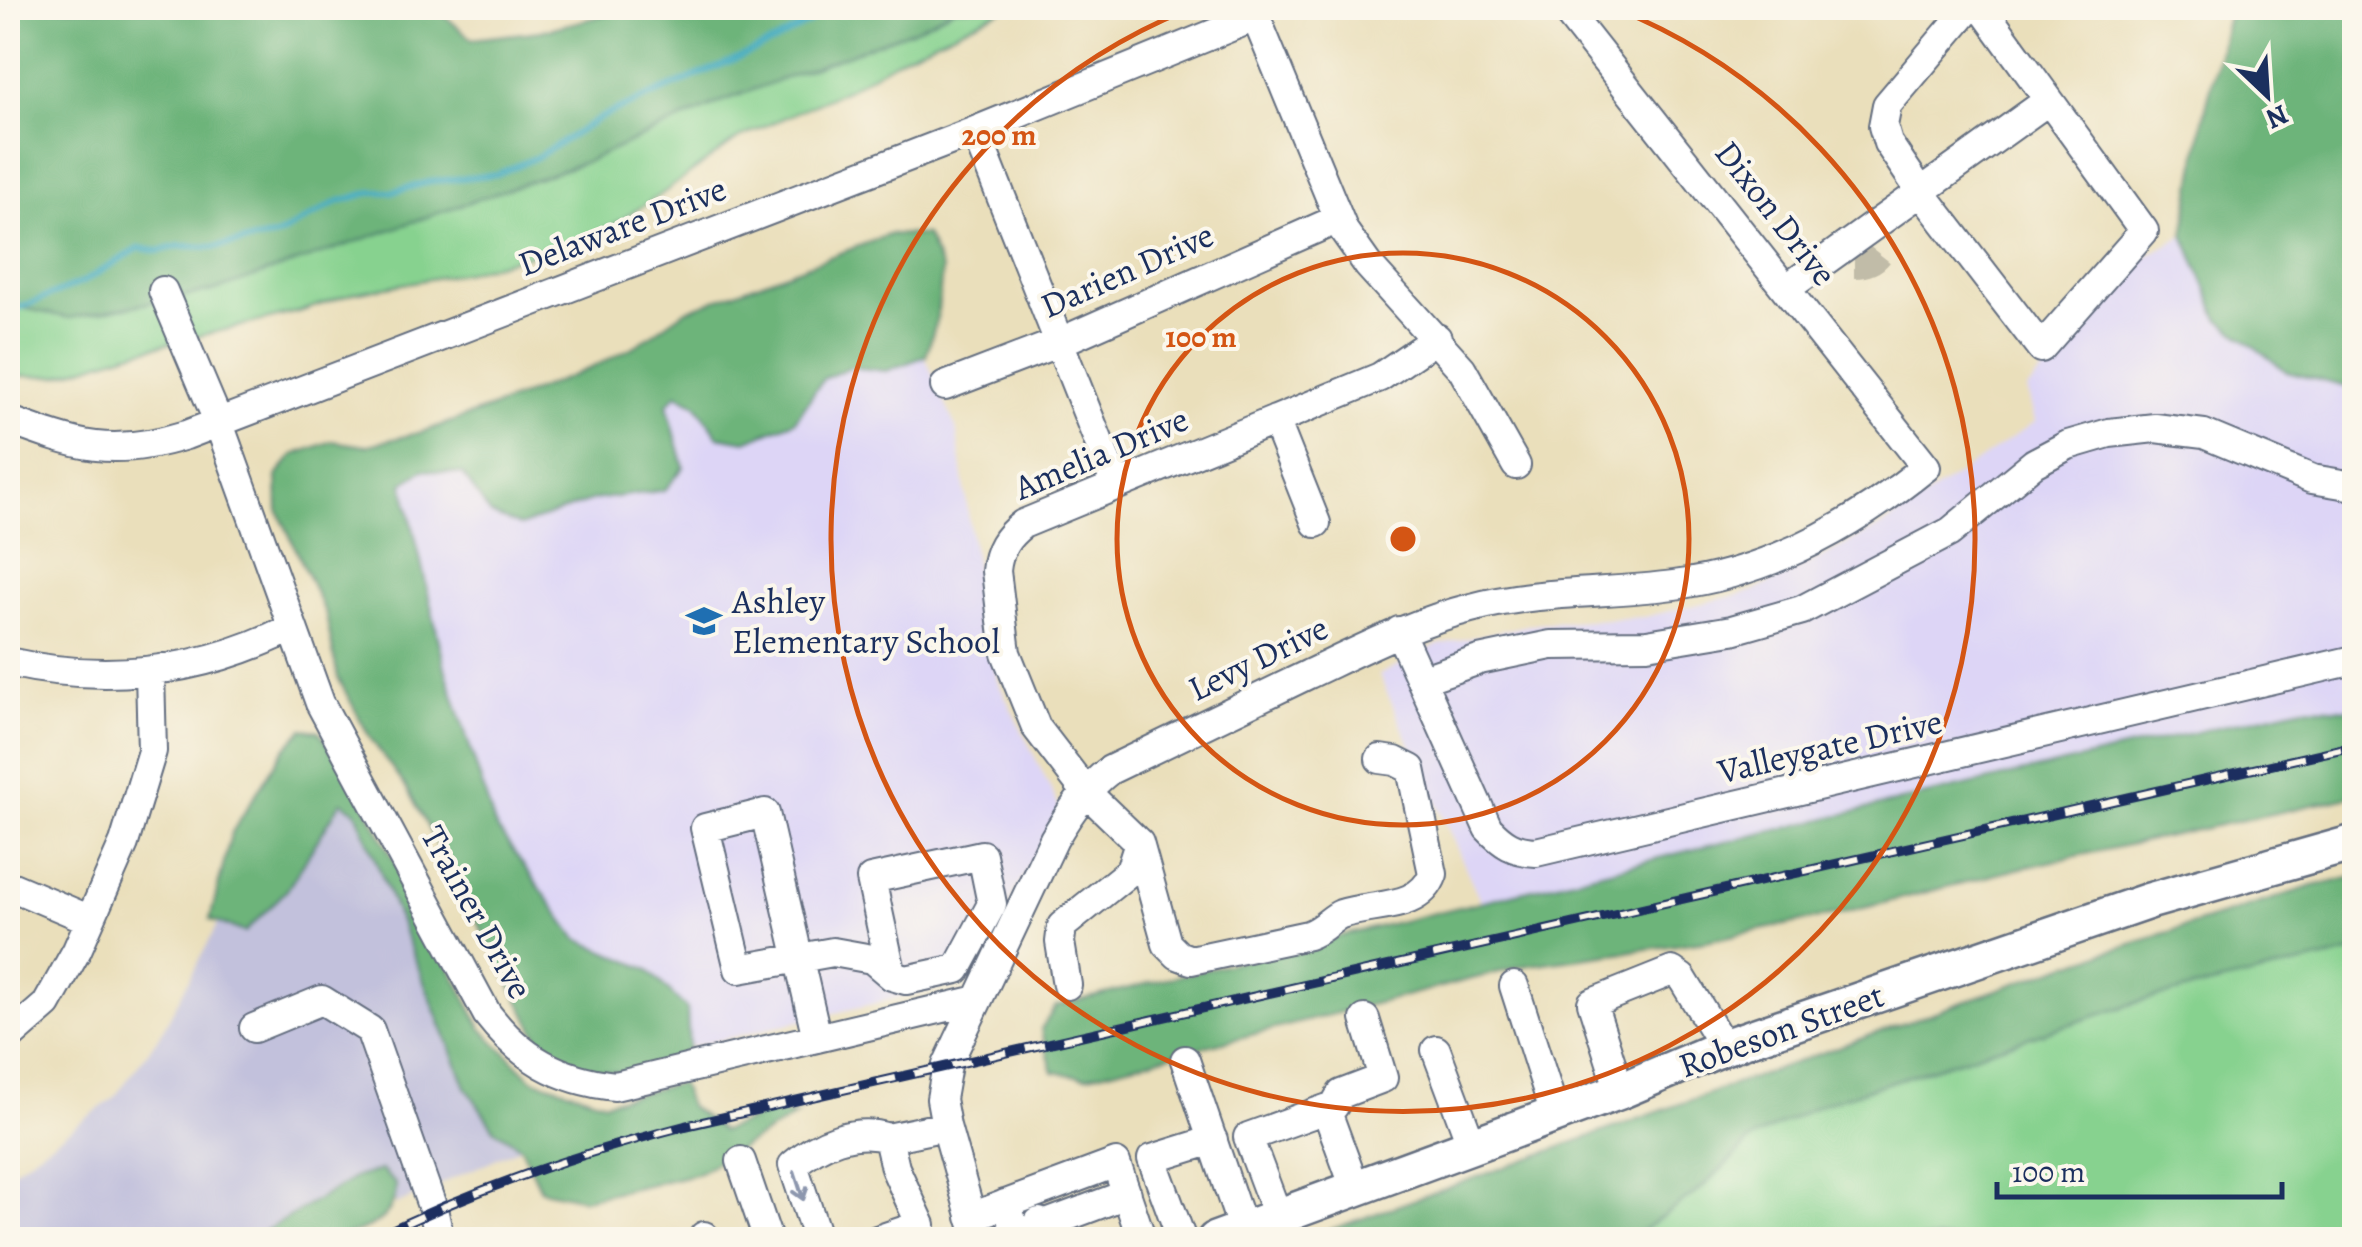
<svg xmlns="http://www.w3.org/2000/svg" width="2362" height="1247" font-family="Alegreya,serif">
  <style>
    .built { fill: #ddd5f6 }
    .industrial { fill: #c2c1dc }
    .green { fill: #87d28f; stroke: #518076; stroke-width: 2.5 }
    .forest { fill: #6db47a; stroke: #44726c; stroke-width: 2.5 }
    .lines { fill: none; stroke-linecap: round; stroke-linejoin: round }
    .stream { stroke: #3ea9be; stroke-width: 6 }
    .minor-tunnel { stroke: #c1bca8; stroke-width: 28; stroke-dasharray: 28 14; stroke-linecap: butt }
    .minor-casing { stroke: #636d7f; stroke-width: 32 }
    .major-casing { stroke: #636d7f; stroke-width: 40 }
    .minor { stroke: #fff; stroke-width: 28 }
    .major { stroke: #fff; stroke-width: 35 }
    .rail-casing { stroke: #1b2f5e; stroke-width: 10 }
    .rail { stroke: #fbf7ec; stroke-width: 6; stroke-dasharray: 19; stroke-linecap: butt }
    .oneway { stroke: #8d97ae }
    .ring { fill: none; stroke: #d45514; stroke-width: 5 }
    .labels { text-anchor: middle; stroke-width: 8; stroke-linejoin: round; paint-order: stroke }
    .street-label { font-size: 35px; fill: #1b2f5e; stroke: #fbf7ec }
    .poi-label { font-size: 35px; fill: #1b2f5e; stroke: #fbf7ec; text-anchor: start }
    .centre { fill: #d45514; stroke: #fbf7ec; stroke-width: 5 }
    .ring-label { font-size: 30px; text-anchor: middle; font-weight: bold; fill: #d45514; stroke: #fbf7ec; stroke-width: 8; stroke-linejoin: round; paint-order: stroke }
  </style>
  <rect width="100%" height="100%" fill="#fbf7ec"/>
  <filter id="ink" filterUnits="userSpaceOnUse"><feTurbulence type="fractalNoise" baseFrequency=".01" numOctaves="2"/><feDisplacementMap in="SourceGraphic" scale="20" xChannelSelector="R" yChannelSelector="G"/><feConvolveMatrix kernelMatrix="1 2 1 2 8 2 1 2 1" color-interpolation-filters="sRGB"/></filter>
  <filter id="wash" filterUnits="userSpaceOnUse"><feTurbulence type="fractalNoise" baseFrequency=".0048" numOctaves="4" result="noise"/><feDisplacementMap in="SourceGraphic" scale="40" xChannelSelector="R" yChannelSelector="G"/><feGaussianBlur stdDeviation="2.25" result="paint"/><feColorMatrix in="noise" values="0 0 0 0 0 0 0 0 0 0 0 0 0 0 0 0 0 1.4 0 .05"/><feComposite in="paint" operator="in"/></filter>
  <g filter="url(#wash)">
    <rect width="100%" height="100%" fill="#eadfbb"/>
    <path class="built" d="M2184 235 2219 319 2287 372 2354 389V709L2303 707 1481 902 1379 675 1437 645 1538 623 1645 617 1754 591 1882 526 2035 422 2027 390 2133 264Z
      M898 295 956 428 975 562 997 680 1060 808 966 982 665 1053 484 824 391 518 403 483 423 470Z"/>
    <path class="industrial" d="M319 731 521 1147 396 1205V1184L356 1177 252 1239H8V1174L114 1098 160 1035Z"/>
    <path class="green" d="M826 8H1006L905 55 848 89 737 139 659 196 611 226 570 244 467 272 354 293 302 311 126 354 58 376H8V171Z
      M2354 897V1239L1402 1240Z"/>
    <path class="forest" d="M8 8H435L472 39 541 31 633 8H956L913 30 723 101 588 161 217 290 70 318 8 305Z
      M2230 8H2354V389L2287 372 2219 319 2184 235 2203 120Z
      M891 234 926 235 942 270 937 319 926 356 886 371 850 367 823 379 795 421 746 441 718 436 696 404 677 394 667 405 684 467 665 490 593 500 520 526 490 514 463 474 423 470 403 483 446 672 495 826 577 939 647 969 687 1009 689 1048 673 1062 628 1073 570 1068 544 1048 408 790 371 739 338 678 326 615 278 510 277 476 293 455 332 441 365 446 422 432 497 406 591 368 637 345 685 311Z
      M2303 707 2354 709V796L2021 868 1840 914 1705 941 1523 966 1085 1077 1053 1072 1041 1029 1056 1006 1687 851Z
      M303 729 319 731 350 776 482 1029 532 1079 605 1102 680 1083 689 1106 722 1131 767 1114 797 1115 696 1174 584 1199 541 1190 521 1147 494 1129 466 1087 356 811 341 802 287 890 245 932 210 920 231 834 282 752Z
      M2354 877V952L2142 1001 1822 1104 1752 1139 1702 1188 1635 1236 1623 1240 1305 1239 2066 965 2313 886Z
      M381 1170 396 1184C398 1247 300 1240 252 1239L356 1177Z"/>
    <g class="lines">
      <path class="stream" d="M8 308 22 307 83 282 139 248 158 251 180 246 215 247 277 236 337 202 372 192H392L429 182 497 174 537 157 604 116 772 43 810 22 826 8"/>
    </g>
  </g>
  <g filter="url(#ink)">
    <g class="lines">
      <path class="minor-tunnel" d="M1854 264C1868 264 1876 260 1883 247"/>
      <defs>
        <path id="minor" d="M1252 8 1344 231 1368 265 1462 369 1516 465
          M1969 8 1887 105 1883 126 1888 143 1921 192 2041 348 2144 231 1982 8
          M975 131 1116 485
          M1787 288 2049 100
          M163 291 218 421 320 703 487 1014C521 1058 559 1080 615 1086L977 1000
          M945 386 1060 342 1338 219
          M8 420C78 446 111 458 186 435L975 131 1255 17
          M1275 420 1316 523
          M1399 631 1488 828C1503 844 1514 851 1536 852L2354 660
          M8 662C106 684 201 673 291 628
          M1421 680 1479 660 1551 645 1647 644 1732 630 1802 610 1950 532 2034 463 2068 445 2109 433 2155 428 2204 434 2312 479 2354 486
          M1380 759 1395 761 1411 769 1433 874C1420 911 1373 903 1341 914 1331 918 1323 930 1308 935L1191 960 1178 955 1167 944 1139 843 1086 792 1036 727 1006 653 996 571C998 550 1006 537 1023 524L1380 377 1437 338
          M8 885 88 919
          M1067 985 1060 942 1062 926 1130 871 1139 843
          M1514 986 1555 1114
          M254 1028 322 1000 370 1030 433 1209 440 1240
          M8 1038 47 1004 77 950 124 843 152 751 150 672
          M817 1038 765 813 705 828 739 969 833 952 872 959 892 976 906 980 957 969 992 904 982 855 871 879 892 976
          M1436 1050 1472 1146
          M1185 1060 1243 1230
          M1620 1091 1592 1003 1672 971 1682 978 1724 1047
          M1326 1109 1355 1188
          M741 1161 768 1240
          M1005 1204 1018 1234 1041 1226 1039 1222
          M971 1217 1116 1163 1142 1240
          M1278 1217 1248 1137 1334 1106 1341 1094 1383 1078 1365 1019
          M704 1236 705 1240
          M818 1240 793 1165C818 1143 855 1127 888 1138
          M877 1240 921 1225 895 1168 888 1138 946 1126
          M978 1240 946 1126 941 1099 947 1065 1054 839C1069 813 1086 788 1110 770 1177 738 1243 706 1309 674 1362 649 1414 622 1471 608 1539 590 1605 594 1674 585 1769 573 1852 527 1926 467L1564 8
          M1046 1240 1041 1226 1127 1194
          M1182 1240 1152 1159 1213 1140"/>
        <path id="major" d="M1215 1240 1620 1091 1724 1047 2149 901 2354 843"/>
      </defs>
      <use href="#minor" class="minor-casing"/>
      <use href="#major" class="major-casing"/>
      <use href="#minor" class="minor"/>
      <use href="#major" class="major"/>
      <defs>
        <path id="rail" d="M371 1240C474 1189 574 1155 685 1126L2354 746"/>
      </defs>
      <use href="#rail" class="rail-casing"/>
      <use href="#rail" class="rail"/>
    </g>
    <defs><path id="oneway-shaft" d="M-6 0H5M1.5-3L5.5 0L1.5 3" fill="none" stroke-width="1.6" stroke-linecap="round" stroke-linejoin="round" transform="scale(2.5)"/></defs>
    <use class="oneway" href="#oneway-shaft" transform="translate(799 1186) rotate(72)"/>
  </g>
  <g class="ring">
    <circle cx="1403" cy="539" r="286"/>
    <path d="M1617 9A572 572 0 1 1 1189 9"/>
  </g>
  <defs>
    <symbol id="school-bare" viewBox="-9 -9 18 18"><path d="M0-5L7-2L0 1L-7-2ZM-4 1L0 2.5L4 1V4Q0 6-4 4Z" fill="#1f6fb2" stroke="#fbf7ec" stroke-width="2.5" paint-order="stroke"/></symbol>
  </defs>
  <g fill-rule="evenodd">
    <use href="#school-bare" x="679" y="596" width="50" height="50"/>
  </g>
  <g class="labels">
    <g class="street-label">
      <text transform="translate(1776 213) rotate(52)" y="12">Dixon Drive</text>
      <text transform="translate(622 226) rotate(-21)" y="12">Delaware Drive</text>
      <text transform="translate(1127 270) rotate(-24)" y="12">Darien Drive</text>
      <text transform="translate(1101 453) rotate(-23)" y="12">Amelia Drive</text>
      <text transform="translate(1258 658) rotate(-26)" y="12">Levy Drive</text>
      <text transform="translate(1830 746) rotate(-13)" y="12">Valleygate Drive</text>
      <text transform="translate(477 912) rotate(61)" y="12">Trainer Drive</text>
      <text transform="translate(1781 1030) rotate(-20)" y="12">Robeson Street</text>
    </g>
    <g class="poi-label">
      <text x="732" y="613">Ashley<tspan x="732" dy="40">Elementary School</tspan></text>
    </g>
  </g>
  <circle cx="1403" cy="539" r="15" class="centre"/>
  <g class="ring-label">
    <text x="999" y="145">200 m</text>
    <text x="1201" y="347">100 m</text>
  </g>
  <rect width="2362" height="1247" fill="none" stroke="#fbf7ec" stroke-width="40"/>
  <g transform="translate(2267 95) rotate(155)" stroke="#fbf7ec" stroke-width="8" paint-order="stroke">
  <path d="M0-8L18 38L0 25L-18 38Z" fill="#1b2f5e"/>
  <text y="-15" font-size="28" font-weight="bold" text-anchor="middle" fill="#1b2f5e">N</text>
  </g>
  <path d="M1997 1182v15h285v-15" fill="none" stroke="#1b2f5e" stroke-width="5"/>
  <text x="2012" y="1182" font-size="30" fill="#1b2f5e" stroke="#fbf7ec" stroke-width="8" paint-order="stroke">100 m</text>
</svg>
